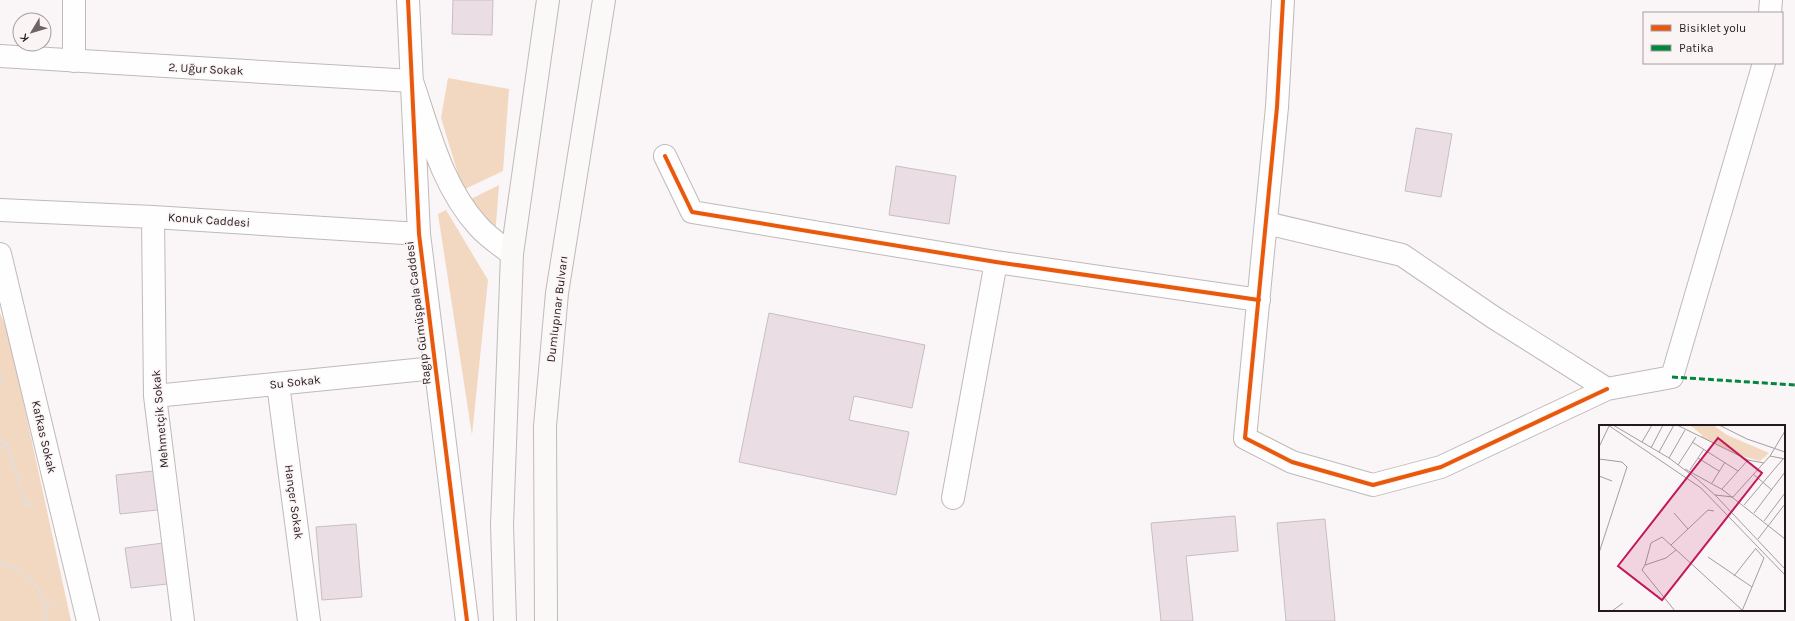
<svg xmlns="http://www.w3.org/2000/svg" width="1795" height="621" font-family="Karla,sans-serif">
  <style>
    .green { fill: #f2d7c1 }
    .building { fill: #eadee4; stroke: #c6bfc2 }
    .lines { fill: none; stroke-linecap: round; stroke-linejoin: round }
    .minor-casing { stroke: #c1b9ba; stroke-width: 24 }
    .secondary-casing { stroke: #c1b9ba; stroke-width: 24 }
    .path { stroke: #e0dede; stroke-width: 2.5; stroke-dasharray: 4 2; stroke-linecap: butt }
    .minor { stroke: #fefefe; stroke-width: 22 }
    .secondary { stroke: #fbf8f8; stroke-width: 22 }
    .quiet { stroke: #00873e; stroke-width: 3; stroke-dasharray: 6 3; stroke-linecap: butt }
    .cycleway-casing { stroke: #fbf4f5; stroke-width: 6 }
    .cycleway { stroke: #e8590c; stroke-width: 4 }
    .labels { text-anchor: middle; stroke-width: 3; stroke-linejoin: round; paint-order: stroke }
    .street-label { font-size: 12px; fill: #24181a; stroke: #fbf4f5 }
    .inset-road { fill: none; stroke: #a49d9e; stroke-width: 1 }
    .view { fill: #c2185b; fill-opacity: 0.15; stroke: #c2185b; stroke-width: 2 }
    .inset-edge { fill: none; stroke: #24181a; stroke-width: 2 }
  </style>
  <rect width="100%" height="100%" fill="#faf5f6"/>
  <path class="green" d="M448 78 509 89 503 171 463 190 441 118Z
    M499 185 495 237 469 200Z
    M446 210 488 280 472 435 438 214Z
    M0 313 8 332 71 621H0Z"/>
  <path class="building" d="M453 0H493L492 35 452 34Z
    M1416 128 1452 134 1441 197 1405 191Z
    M896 166 956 176 949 224 889 215Z
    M769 313 925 345 912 408 854 396 849 420 909 432 896 495 739 462Z
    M162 470 166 509 120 514 116 475Z
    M1235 516 1238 551 1186 556 1193 621H1161L1151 523Z
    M1325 519 1335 621H1286L1277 523Z
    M356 524 362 597 322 600 316 527Z
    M171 542 176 583 131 588 125 548Z"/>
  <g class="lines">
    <defs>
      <path id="minor" d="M408 0 419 234 467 621
        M1283 0 1277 107 1245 438 1292 462 1373 485 1441 467 1607 389
        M1770 13 1771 0
        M0 56 412 81C429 131 442 187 479 227 488 237 501 246 512 254
        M74 61V0
        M665 156 692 212 996 262 1259 300
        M0 210 153 217 419 234
        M153 217 155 396 183 621
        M1266 223 1402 255 1493 317 1607 389 1672 377 1764 63
        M0 254 88 621
        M278 384 309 621
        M155 396 435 368
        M953 498 996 262"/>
      <path id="secondary" d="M505 621 502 525 512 254 548 0
        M546 621 545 426 557 293 604 0"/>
    </defs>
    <use href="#minor" class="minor-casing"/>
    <use href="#secondary" class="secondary-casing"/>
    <path class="path" d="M0 377 4 382
      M0 439 7 444 0 450
      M7 444 26 506 34 504
      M0 563C31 570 44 590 46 621
      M45 604 59 603"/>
    <use href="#minor" class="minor"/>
    <use href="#secondary" class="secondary"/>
    <path class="quiet" d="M1672 377 1795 385"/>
    <defs>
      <path id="cycleway" d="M408 0 419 234 467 621
        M1283 0 1277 107 1245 438 1292 462 1373 485 1441 467 1607 389
        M665 156 692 212 996 262 1259 300"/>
    </defs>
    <use href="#cycleway" class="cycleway-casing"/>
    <use href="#cycleway" class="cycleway"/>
  </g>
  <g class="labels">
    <g class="street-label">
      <text transform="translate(206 69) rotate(3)" y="4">2. Uğur Sokak</text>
      <text transform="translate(209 220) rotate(4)" y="4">Konuk Caddesi</text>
      <text transform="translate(557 309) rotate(-83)" y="4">Dumlupınar Bulvarı</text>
      <text transform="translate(418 313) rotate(-97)" y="4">Ragıp Gümüşpala Caddesi</text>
      <text transform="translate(295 382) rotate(-6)" y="4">Su Sokak</text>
      <text transform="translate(160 419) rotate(-95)" y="4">Mehmetçik Sokak</text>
      <text transform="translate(44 437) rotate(77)" y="4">Kafkas Sokak</text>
      <text transform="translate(294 502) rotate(82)" y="4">Hançer Sokak</text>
    </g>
  </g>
  <g transform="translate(1599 425)">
    <rect width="186" height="186" fill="#faf5f6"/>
    <path d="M91 0H114L128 10 170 28 161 36 139 30 102 12 103 10Z" fill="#f2d7c1"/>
    <path class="inset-road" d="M9 0 102 63 186 150M14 0 70 33 98 54 116 70 186 144M78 0 149 35 165 38M120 0 148 14 186 27M43 17 53 0M93 17 139 46M0 22 10 1M52 23 64 0M60 27 75 0M171 31 186 6M70 33 86 5M99 33 120 46M0 34 23 37 28 42 0 128M79 40 97 12M86 44 124 65 186 114M91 45 105 24M154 49 173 65M0 51 13 56M113 58 126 37M123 64 149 35M116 70 134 72 171 31 186 34M145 80 184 34M75 88 89 104M155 88 186 47M165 96 186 68M159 114 186 79M72 120 109 85 115 86M109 132 153 162M46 140 52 118 63 112 143 185M135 151 157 123M13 186 24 178M76 186 43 145 46 140 67 133 77 125M143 186 165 133 157 124"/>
    <path class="view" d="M119 13 163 48 63 175 19 141Z"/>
    <rect width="186" height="186" class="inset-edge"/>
  </g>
  <rect x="1643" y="12" width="140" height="52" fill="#fbf4f5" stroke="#a59c9d"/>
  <rect x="1651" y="25" width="20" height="6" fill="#e8590c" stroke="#a59c9d"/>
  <text x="1679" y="32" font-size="12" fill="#24181a">Bisiklet yolu</text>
  <rect x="1651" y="45" width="20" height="6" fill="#00873e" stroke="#a59c9d"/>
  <text x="1679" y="52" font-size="12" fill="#24181a">Patika</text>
  <g transform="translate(32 32) rotate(232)"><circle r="19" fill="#fbf4f5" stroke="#a59c9d"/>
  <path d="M0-3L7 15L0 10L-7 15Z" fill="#6f6567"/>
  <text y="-6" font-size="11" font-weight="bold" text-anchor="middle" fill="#24181a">K</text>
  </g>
</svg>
